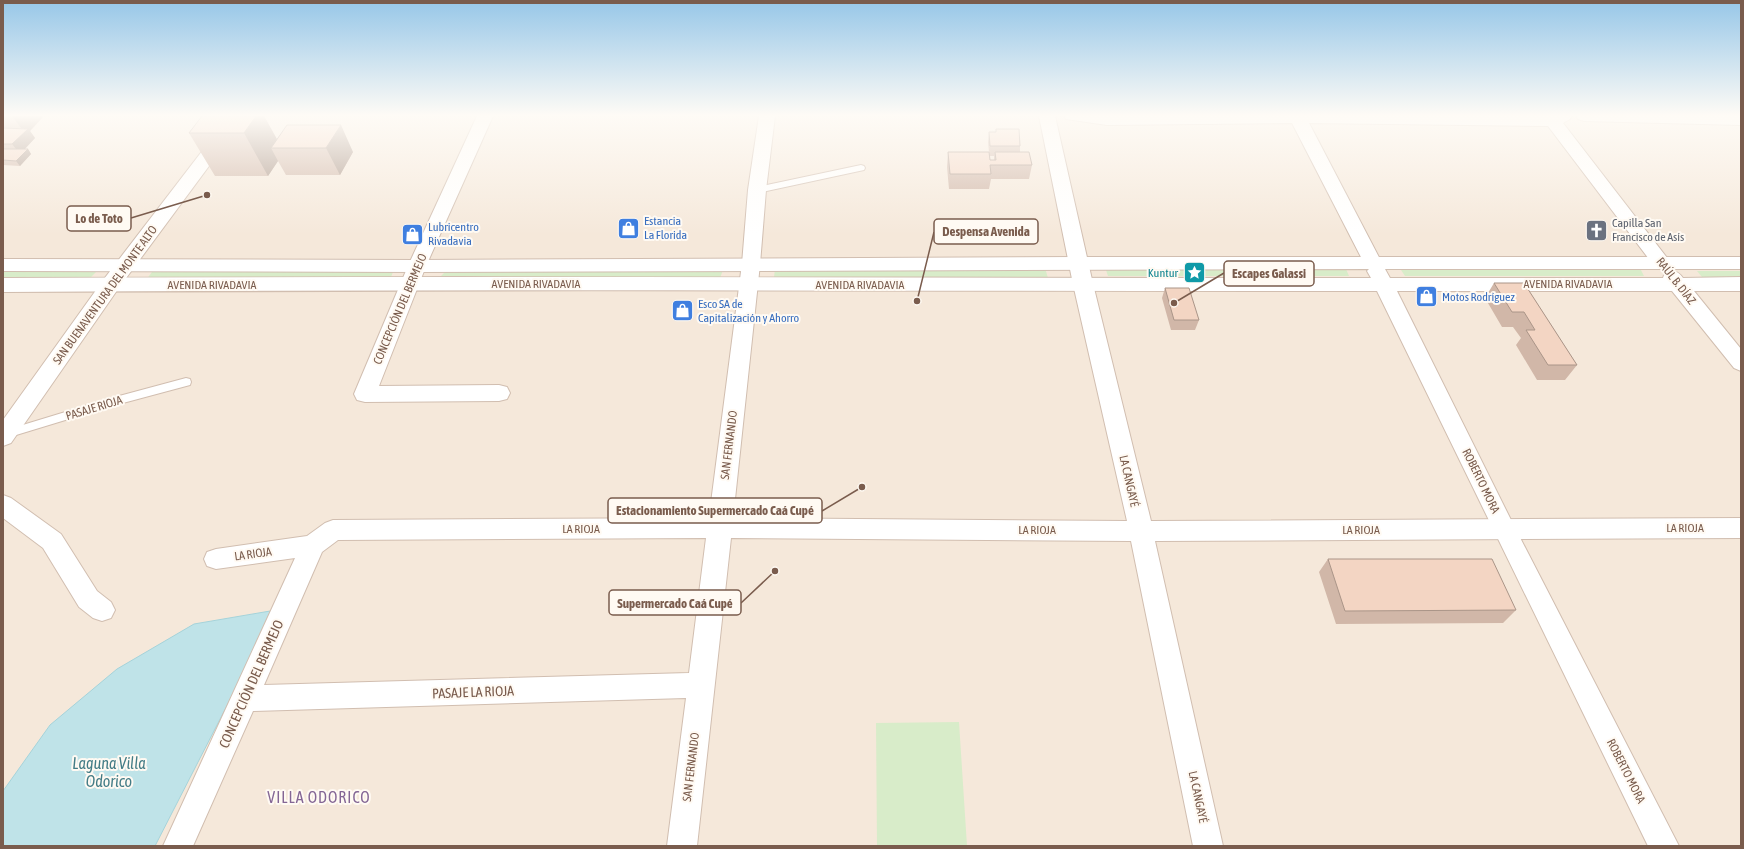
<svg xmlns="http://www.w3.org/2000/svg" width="1744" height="849" font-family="'Asap Condensed',sans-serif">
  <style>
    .residential { fill: #f5e8da }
    .green { fill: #d8ecc9 }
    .water { fill: #bfe3e8; stroke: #a5d3da }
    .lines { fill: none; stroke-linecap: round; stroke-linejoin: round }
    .service-casing { stroke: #d1beb0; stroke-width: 2 }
    .minor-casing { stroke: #d1beb0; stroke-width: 2 }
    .tertiary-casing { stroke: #d1beb0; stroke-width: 2 }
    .service { fill: #fff; fill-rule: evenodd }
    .minor { fill: #fff; fill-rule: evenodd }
    .tertiary { fill: #fff; fill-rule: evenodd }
    .wall { fill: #d1b7a8; fill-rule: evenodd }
    .shaded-wall { fill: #aa9588 }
    .building { fill: #f3d5c3; stroke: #aa9588 }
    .labels { text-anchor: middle; stroke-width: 4; stroke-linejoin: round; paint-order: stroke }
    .shop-label { font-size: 12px; fill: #366cbe; stroke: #fffaf3; text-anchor: start }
    .worship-label { font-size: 12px; fill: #5b616d; stroke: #fffaf3; text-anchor: start }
    .culture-label { font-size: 12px; fill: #0d838f; stroke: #fffaf3; text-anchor: end }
    .street-label { font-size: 12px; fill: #7a5c4d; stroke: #fffaf3 }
    .near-street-label { font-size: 14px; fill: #7a5c4d; stroke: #fffaf3 }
    .near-water-label { font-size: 16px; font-style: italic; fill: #437c86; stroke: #fffaf3 }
    .near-neighbourhood-label { font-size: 16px; letter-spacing: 1px; fill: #846695; stroke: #fffaf3 }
    .leader { fill: none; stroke: #7a5c4d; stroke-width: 1.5 }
    .callout-dot { fill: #7a5c4d; stroke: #fffaf3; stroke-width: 1.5 }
    .callout { fill: #fffaf3; stroke: #7a5c4d; stroke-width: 1.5 }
    .callout-label { font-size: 13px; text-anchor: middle; font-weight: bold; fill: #7a5c4d }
  </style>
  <rect width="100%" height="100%" fill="#fdf6ec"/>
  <path class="residential" d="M3 116H1741V846H3Z"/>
  <path class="green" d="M1045 268 1048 278 774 277 775 269Z
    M1346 269 1349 276H1108L1106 270Z
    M3 270H98L89 279 3 280Z
    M389 270 393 272 391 277 385 279 146 280 152 272Z
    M723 270 720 278H442L441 276 446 271Z
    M1401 270H1641L1644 276H1405Z
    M1697 271H1741V277H1702Z
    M959 722 967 846H877L876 723Z"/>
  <path class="water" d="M276 610 155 846H3V791L50 725 117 669 194 624Z"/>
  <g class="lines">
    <defs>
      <path id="service" d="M861 165 864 166 865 168 864 170 757 193 753 190 757 187Z
        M186 378 190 379 191 382 190 385 108 407 3 439V431L108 399Z"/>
      <path id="minor" d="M229 116H246L118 289 11 443 3 446V420L104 279Z
        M477 116H493L426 266 379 386 499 385 507 387 510 393 507 399 499 401 365 402 357 400 354 394 408 266Z
        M759 116H775L766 190 760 264 733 518 1127 521 1073 284 1039 116H1055L1093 284 1151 521 1741 518V538L1155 541 1223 846H1193L1131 541 731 538 697 846H667L686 698 253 711 193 846H163L295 558 216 569 207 566 204 559 207 552 216 549 307 536 325 523 333 520 709 518 742 264 748 190ZM706 538 689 673 264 685 322 552 338 540Z
        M1064 116H1572L1570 119 1563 123 1671 263 1669 267 1662 269 1655 267 1548 126 1309 123 1382 263 1380 267 1373 269 1366 267 1364 263 1292 123 1107 125 1066 119Z
        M1576 116H1741V125L1584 121 1578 119Z
        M3 495 11 498 61 534 97 591 111 602 115 610 111 618 102 621 93 618 79 607 43 548 3 518Z"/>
      <path id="tertiary" d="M1078 257H1741V269H1385L1390 278H1663L1665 272C1673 270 1678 271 1683 278L1741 277V291H1694L1741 349V371L1734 368 1672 291H1397L1512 522 1679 846H1648L1377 291C919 291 461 289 3 292V278C459 276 915 278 1371 278L1367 271 1369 269 417 272 3 271V259L417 260Z"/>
    </defs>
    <use href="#service" class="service-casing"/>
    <use href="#minor" class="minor-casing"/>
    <use href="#tertiary" class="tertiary-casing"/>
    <use href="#service" class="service"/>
    <use href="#minor" class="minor"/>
    <use href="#tertiary" class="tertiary"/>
  </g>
  <path class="wall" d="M3 116H42L43 117 30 131 35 138 25 149H28L31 154 20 166 3 165Z
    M202 116H264L277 140 353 152 340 175H286L278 161 268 176H215L189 133Z
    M996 129 1020 146V152L1032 165 1029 179H991L989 189H949L947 167 948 152H989L988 142 989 132H996ZM989 156H994V160H990Z
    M1494 283H1524L1577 365 1565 380H1537L1516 345 1521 338 1513 327H1502L1485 298Z
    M1165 288 1199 320 1195 330H1171L1162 298Z
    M1328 559 1516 610 1503 623 1336 624 1319 572Z"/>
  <path class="shaded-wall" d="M12 116H42L43 117 30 131 35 138 20 154 12 144 24 132Z
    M256 116H264L282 148H271L278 161 268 176 244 133Z
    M341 125 353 152 340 175 326 148Z
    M28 149 31 154 20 166 16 161Z"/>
  <path class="building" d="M202 116H256L244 133H189Z
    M287 125H341L326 148H271Z
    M3 128 28 129 12 144H3Z
    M996 129H1019L1020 146H990L989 132H996Z
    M3 149H28L16 161 3 160Z
    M948 152H989L990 160H996L995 152H1029L1032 165H990L991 174H950Z
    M1494 283H1524L1577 365H1548L1526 330H1535L1524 312H1512Z
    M1165 288H1189L1199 320H1174Z
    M1328 559H1492L1516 610 1345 611Z"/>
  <linearGradient id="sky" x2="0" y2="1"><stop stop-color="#97c7e8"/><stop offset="0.49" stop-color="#fefbf6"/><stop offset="1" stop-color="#fefbf6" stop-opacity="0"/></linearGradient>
  <rect width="1744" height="235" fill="url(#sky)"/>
  <defs>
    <symbol id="shop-square" viewBox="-11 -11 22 22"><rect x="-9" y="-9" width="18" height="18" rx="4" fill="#3f7fe0" stroke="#fffaf3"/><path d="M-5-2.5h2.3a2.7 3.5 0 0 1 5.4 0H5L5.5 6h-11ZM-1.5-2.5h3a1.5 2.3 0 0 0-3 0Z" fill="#fff"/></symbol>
    <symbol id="church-square" viewBox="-11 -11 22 22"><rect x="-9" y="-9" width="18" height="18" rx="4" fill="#6b7280" stroke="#fffaf3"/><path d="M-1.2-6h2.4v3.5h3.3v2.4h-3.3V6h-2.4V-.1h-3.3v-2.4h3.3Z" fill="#fff"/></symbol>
    <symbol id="sight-square" viewBox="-11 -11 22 22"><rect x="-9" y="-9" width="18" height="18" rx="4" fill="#0f9aa8" stroke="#fffaf3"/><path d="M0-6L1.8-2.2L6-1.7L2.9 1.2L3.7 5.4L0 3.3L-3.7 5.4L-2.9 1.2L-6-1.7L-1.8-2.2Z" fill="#fff"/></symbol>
  </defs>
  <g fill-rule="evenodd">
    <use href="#shop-square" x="616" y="216" width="25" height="25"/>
    <use href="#church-square" x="1584" y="218" width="25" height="25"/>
    <use href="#shop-square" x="400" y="222" width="25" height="25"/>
    <use href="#sight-square" x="1182" y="260" width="25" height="25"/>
    <use href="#shop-square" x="1414" y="284" width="25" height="25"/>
    <use href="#shop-square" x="670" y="298" width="25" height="25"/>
  </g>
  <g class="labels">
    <g class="shop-label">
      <text x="644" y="225">Estancia<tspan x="644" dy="14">La Florida</tspan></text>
      <text x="428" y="231">Lubricentro<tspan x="428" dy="14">Rivadavia</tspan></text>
      <text x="1442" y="301">Motos Rodríguez</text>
      <text x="698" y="308">Esco SA de<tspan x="698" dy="14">Capitalización y Ahorro</tspan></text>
    </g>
    <g class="worship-label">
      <text x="1612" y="227">Capilla San<tspan x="1612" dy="14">Francisco de Asís</tspan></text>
    </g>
    <g class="culture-label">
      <text x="1178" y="277">Kuntur</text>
    </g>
    <g class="street-label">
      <text transform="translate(1676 281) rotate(52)" y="4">RAÚL B. DÍAZ</text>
      <text x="536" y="288">AVENIDA RIVADAVIA</text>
      <text x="1568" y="288">AVENIDA RIVADAVIA</text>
      <text x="212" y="289">AVENIDA RIVADAVIA</text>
      <text x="860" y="289">AVENIDA RIVADAVIA</text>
      <text transform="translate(105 295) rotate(-54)" y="4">SAN BUENAVENTURA DEL MONTE ALTO</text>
      <text transform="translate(400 309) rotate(-67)" y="4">CONCEPCIÓN DEL BERMEJO</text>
      <text transform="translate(94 408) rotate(-17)" y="4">PASAJE RIOJA</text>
      <text transform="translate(729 445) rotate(-83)" y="4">SAN FERNANDO</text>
      <text transform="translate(1129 481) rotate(77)" y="4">LA CANGAYÉ</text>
      <text transform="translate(1481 481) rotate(64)" y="4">ROBERTO MORA</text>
      <text x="1685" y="532">LA RIOJA</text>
      <text x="581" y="533">LA RIOJA</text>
      <text x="1037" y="534">LA RIOJA</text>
      <text x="1361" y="534">LA RIOJA</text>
      <text transform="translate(253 554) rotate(-8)" y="4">LA RIOJA</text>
      <text transform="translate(691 767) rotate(-83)" y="4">SAN FERNANDO</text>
      <text transform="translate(1626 771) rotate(63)" y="4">ROBERTO MORA</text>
      <text transform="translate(1198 797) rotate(78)" y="4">LA CANGAYÉ</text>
    </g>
    <g class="near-street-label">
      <text transform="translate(251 684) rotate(-66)" y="5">CONCEPCIÓN DEL BERMEJO</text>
      <text transform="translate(473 692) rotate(-2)" y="5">PASAJE LA RIOJA</text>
    </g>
    <g class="near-water-label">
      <text x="109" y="769">Laguna Villa<tspan x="109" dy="18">Odorico</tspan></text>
    </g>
    <g class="near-neighbourhood-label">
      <text x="319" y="803">VILLA ODORICO</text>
    </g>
  </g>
  <path class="leader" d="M207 195L131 218M917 301L934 232M1174 303L1224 273M862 487L822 511M775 571L741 603"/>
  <g class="callout-dot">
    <circle cx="207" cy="195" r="4"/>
    <circle cx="917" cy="301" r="4"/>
    <circle cx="1174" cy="303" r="4"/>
    <circle cx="862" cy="487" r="4"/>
    <circle cx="775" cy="571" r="4"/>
  </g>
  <g class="callout">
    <rect x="67" y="206" width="64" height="25" rx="4"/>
    <rect x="934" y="219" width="104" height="25" rx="4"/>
    <rect x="1224" y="261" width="90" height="25" rx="4"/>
    <rect x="608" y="498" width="214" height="25" rx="4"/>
    <rect x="609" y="590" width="132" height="25" rx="4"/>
  </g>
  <g class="callout-label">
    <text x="99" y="223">Lo de Toto</text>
    <text x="986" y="236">Despensa Avenida</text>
    <text x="1269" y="278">Escapes Galassi</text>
    <text x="715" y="515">Estacionamiento Supermercado Caá Cupé</text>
    <text x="675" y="608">Supermercado Caá Cupé</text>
  </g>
  <rect width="1744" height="849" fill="none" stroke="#7a5c4d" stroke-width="8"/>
</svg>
